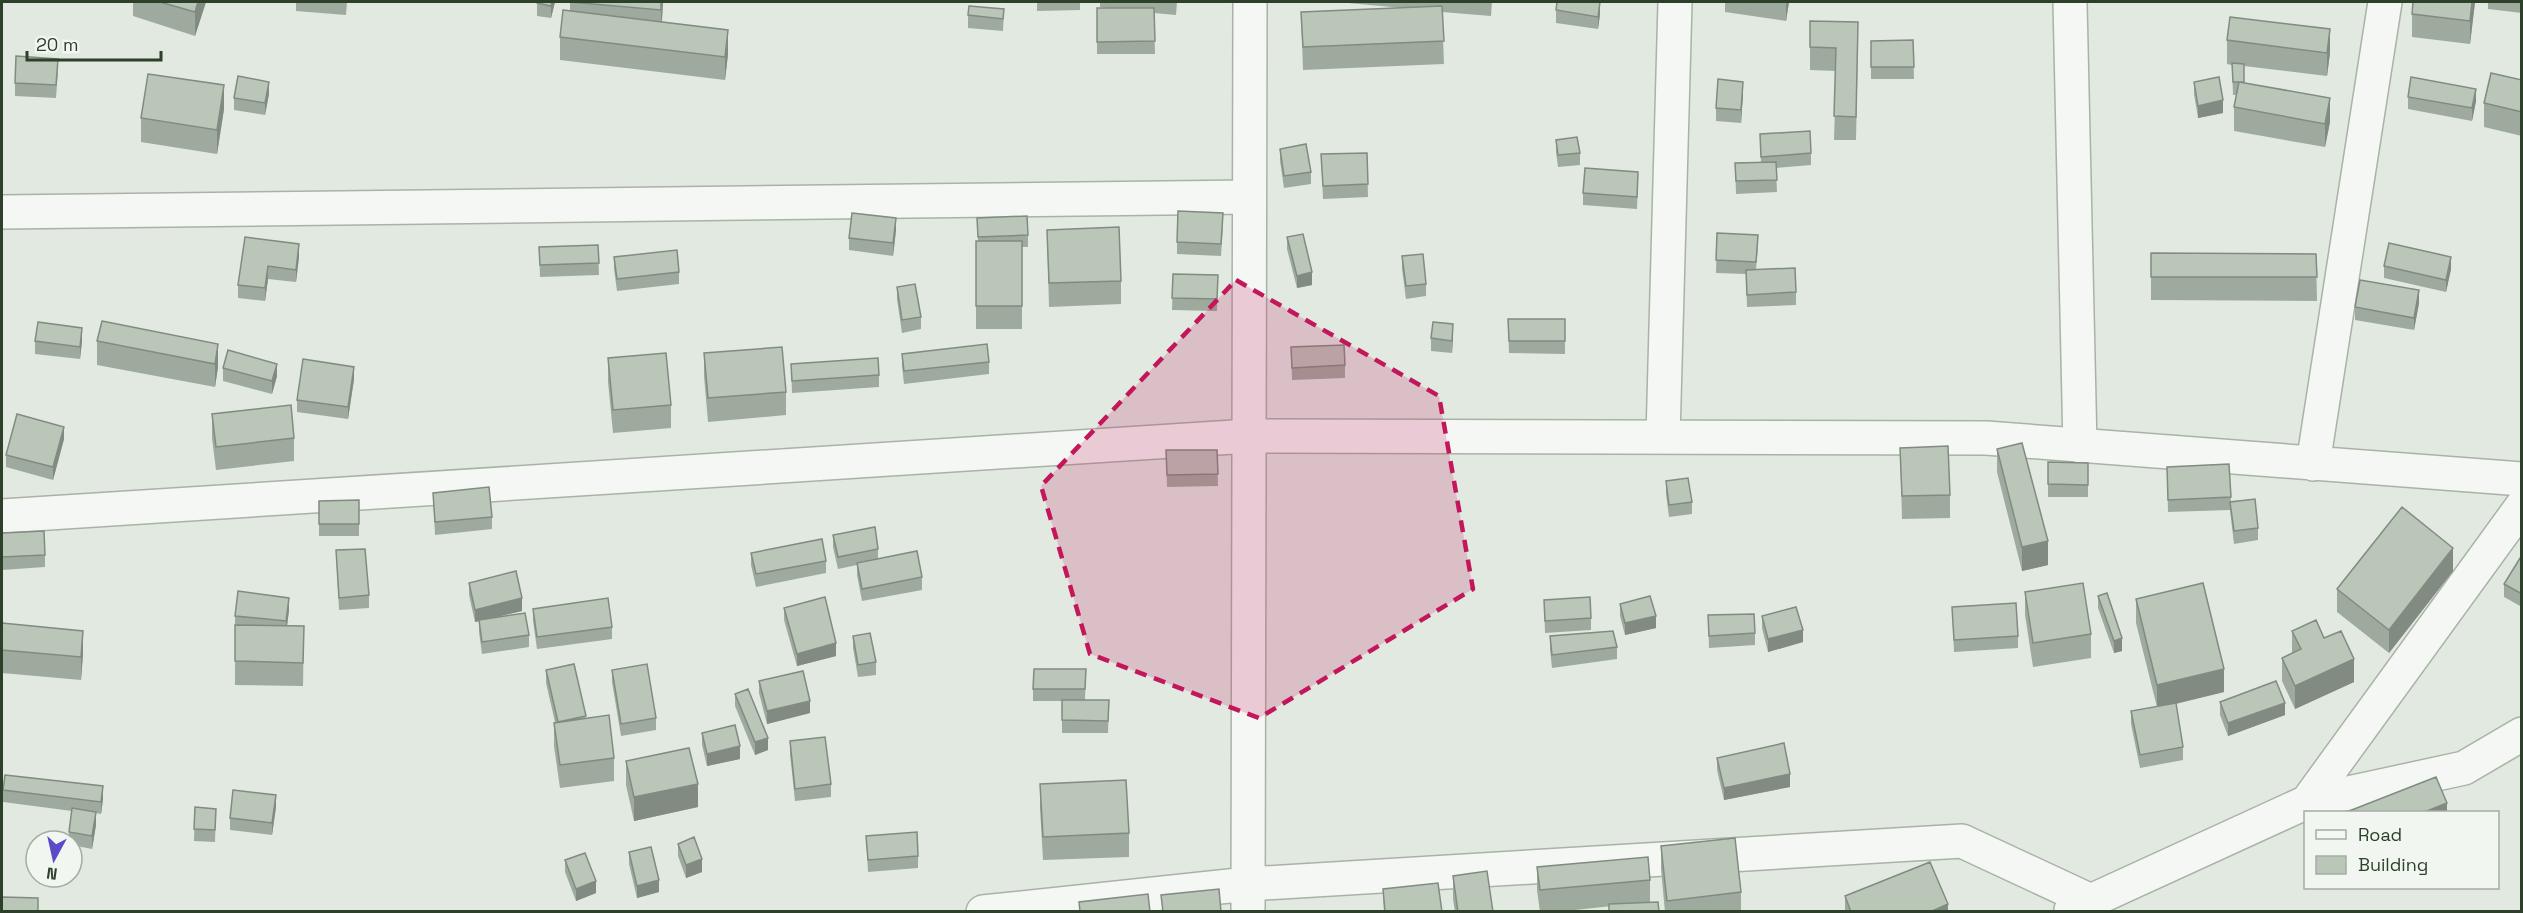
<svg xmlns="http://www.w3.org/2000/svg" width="2523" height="913" font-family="'Space Grotesk',sans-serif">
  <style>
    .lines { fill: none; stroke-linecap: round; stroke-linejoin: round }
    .minor-casing { stroke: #a8b3a6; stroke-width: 36 }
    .minor { stroke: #f4f7f3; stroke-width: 33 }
    .wall { fill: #9faa9e }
    .shaded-wall { fill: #828b81 }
    .building { fill: #b9c6b8; stroke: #828b81; stroke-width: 1.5 }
    .marked { fill: #c2185b; fill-opacity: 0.2; stroke: #c2185b; stroke-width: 4.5; stroke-dasharray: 12 8; stroke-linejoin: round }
  </style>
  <rect width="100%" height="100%" fill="#e2e9e1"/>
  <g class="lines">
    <defs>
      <path id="minor" d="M2070 2 2080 446
        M2 212 1249 197
        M1663 437 1675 2
        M2313 464 2385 2
        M2 516 1249 436 1986 438 2522 479
        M2307 802 2522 506
        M2071 910 2307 802 2464 768 2522 734
        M983 912 1248 884 1962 841 2091 901
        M1248 912 1250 2"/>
    </defs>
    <use href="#minor" class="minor-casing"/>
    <use href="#minor" class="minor"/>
  </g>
  <path class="wall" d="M133 2H206L195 36 133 16Z
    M296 2H347L346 15 296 11Z
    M537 2H555L551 18 537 16Z
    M570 2H663L662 22 728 54 725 80 560 60V37L570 11Z
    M1037 2H1080V10L1037 11Z
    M1100 2H1177L1176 15 1154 13 1155 54H1097V8H1108L1100 7Z
    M1337 2H1492L1491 16 1442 12 1444 64 1303 70 1301 12 1403 8Z
    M1725 2H1789L1786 21 1725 12Z
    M2475 2 2470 44 2412 37V14Z
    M2488 2H2522V13L2488 9Z
    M1004 9 1003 31 968 28V15Z
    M1556 10 1600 14 1598 29 1556 23Z
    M1810 21 1858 46 1856 140H1834L1836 71 1810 70Z
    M1913 40 1914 79H1871V41Z
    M2227 40 2330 53 2327 76 2244 66V83L2330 122 2325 147 2234 131V107L2237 95H2233L2232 65 2227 64Z
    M58 71 56 98 15 96V83Z
    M2522 80V136L2484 127V103Z
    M2194 82 2223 113 2198 118 2194 94Z
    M269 94 265 115 234 110V98Z
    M1743 94 1741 123 1716 121V108Z
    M2408 97 2476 101 2472 121 2408 109Z
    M224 109 217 154 141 142V118Z
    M1760 134 1811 153V165L1776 168 1777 192 1736 194 1735 163 1761 162Z
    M1556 140 1580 153V165L1558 167 1556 152Z
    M1280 149 1311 172V184L1284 188 1280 161Z
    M1367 153 1368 197 1323 199 1321 154Z
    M1638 185 1637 209 1583 205V193Z
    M977 218 1028 235V247H1022V329H976V241H978Z
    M1223 225 1221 256 1177 254V242Z
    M896 230 893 256 849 250V238Z
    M1047 230 1121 281V304L1049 307Z
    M1717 233 1758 247 1756 269 1796 292V305L1747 307 1746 274 1716 273Z
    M245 237 299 257 296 282 268 279 265 301 238 298V285Z
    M1287 237 1312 285 1297 288 1287 249Z
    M598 245 599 275 540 277 539 247Z
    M2151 253 2316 254 2317 301 2151 300Z
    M1402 256 1426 284V296L1406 299 1402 269Z
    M614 257 679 272V284L617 291 614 269Z
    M2384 266 2451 269 2446 292 2384 278Z
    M1173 274 1218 275 1217 311 1172 310Z
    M897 287 921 317V329L902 333 897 299Z
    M2419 303 2414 330 2355 320V307Z
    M1508 319H1565V354L1509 353Z
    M1453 337 1452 353 1431 351V338Z
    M35 341H82L80 359 35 354Z
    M97 341 218 344V367L215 387 97 365Z
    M1291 347 1345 365V378L1292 380Z
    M704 353 786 392V415L708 422 704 376Z
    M902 354 989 362V374L904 384 902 366Z
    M608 358 671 405V428L613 433 608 382Z
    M791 364 879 375V387L792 393Z
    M223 368 277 376 272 394 223 381Z
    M354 379 348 419 297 412V400Z
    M212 414 294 438V461L216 470 212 438Z
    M64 439 53 480 6 467V455Z
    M1900 448 1950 495V518L1902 519Z
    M1997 449 2048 565 2022 571 1997 472Z
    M1166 450H1217L1218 486 1167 487Z
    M2048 462 2088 463V497H2048Z
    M2229 464 2231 502 2258 528V540L2234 544 2230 510 2168 512 2167 467Z
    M1666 481 1692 502V514L1669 517 1666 494Z
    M433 493 492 517V529L435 535Z
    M359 500V536H319V501Z
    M2 533 45 555V567L2 570Z
    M833 535 878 549V559L922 577V590L862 601 857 575V565L838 569 833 547Z
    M336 550 369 595V608L339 610Z
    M751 553 826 561V573L756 587 751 565Z
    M2522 555V607L2504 597V584Z
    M2453 571 2389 653 2337 612V589Z
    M469 583 522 611 492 618 529 635V647L482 654 479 632V621L475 622 469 595Z
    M2025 592 2091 634V658L2033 667 2025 615Z
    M2098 596 2122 651 2114 653 2098 608Z
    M2136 599 2224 692 2176 704 2183 747V760L2140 768 2131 724V711L2157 707 2136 623Z
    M1544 600 1591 618V630L1545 633Z
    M1620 604 1656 628 1625 635 1620 616Z
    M1952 607 2018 636V648L1954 652Z
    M784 608 836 656 797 666 784 620Z
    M533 609 612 627V639L537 649 533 621Z
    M289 610 287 626H304L303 686 235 685V616Z
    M1708 615 1755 633V645L1709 648Z
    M1762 616 1803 642 1768 652 1762 628Z
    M2 623 83 654 81 680 2 673Z
    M2292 631 2324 638 2354 682 2295 709 2282 681V658L2292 653Z
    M853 636 876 662V675L858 677 853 648Z
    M1550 636 1617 647V659L1552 668 1550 649Z
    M1086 669 1085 700H1109L1108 733H1062V701H1033V689Z
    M546 670 586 718 614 758V781L560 788 554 746V723L555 722 546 683Z
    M612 670 656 718V730L621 736 612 682Z
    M759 681 810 713 767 724 759 693Z
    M735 694 768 750 755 755 735 706Z
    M2220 702 2285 715 2228 736 2220 715Z
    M702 733 740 759 707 766 702 745Z
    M790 741 831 784V797L795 801 790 754Z
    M1717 758 1790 787 1724 800 1717 770Z
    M626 761 698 807 634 821 626 785Z
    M1040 784 1129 833V857L1043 860 1040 808Z
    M3 790 103 799 101 814 96 813V825L92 849 72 845V841H69V832L72 811 3 802Z
    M195 807 216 809 215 842 194 841Z
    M276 807 272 835 230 830V818Z
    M866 836 918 856V868L868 872Z
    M678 844 702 872 686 878 678 856Z
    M1661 846 1741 892V912H1665L1661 869Z
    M629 852 659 892 637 898 629 864Z
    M565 860 596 893 576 901 565 872Z
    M1537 867 1650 880V902L1556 912H1540L1537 890Z
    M1453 876 1493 912H1455L1453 899Z
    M1383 889 1442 912H1384Z
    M1845 896 1948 912H1845Z"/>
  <path class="shaded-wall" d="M198 2H206L195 36V12Z
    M552 2H555L551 18V6Z
    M661 2H663L661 34Z
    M1600 2V14L1598 29V17Z
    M1786 2H1789L1786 21Z
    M2472 2H2475L2470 44V21Z
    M2330 29V53L2327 76V53Z
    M728 30V54L725 80V57Z
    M269 82V94L265 115V103Z
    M1743 82V94L1741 123V110Z
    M224 85V109L217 154V130Z
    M2476 89V101L2472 121V108Z
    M2330 98V122L2325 147V124Z
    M2223 100V113L2198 118V106Z
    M896 218V230L893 256V243Z
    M299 244V257L296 282V270Z
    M2451 257V269L2446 292V280Z
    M268 266V279L265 301V288Z
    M1312 272V285L1297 288V276Z
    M2419 290V303L2414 330V318Z
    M1453 324V337L1452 353V341Z
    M82 328V341L80 359V347Z
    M218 344V367L215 387V364Z
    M277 364V376L272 394V381Z
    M354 367V379L348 419V407Z
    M64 427V439L53 480V467Z
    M2048 541V565L2022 571V547Z
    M2453 548V571L2389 653V630Z
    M289 598V610L286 634V621Z
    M522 598V611L475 622V610Z
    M1656 616V628L1625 635V623Z
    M1803 630V642L1768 652V639Z
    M83 631V654L81 680V657Z
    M2122 638V651L2114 653V641Z
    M836 643V656L797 666V654Z
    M2354 659V682L2295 709V686Z
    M2224 669V692L2157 708V685Z
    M810 701V713L767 724V711Z
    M2285 703V715L2228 736V723Z
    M768 738V750L755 755V742Z
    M740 746V759L707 766V754Z
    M1790 774V787L1724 800V788Z
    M698 784V807L634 821V797Z
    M103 786V799L101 814V802Z
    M276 795V807L272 835V823Z
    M2447 803V813H2422Z
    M96 812V825L92 849V836Z
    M702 859V872L686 878V865Z
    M659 880V892L637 898V886Z
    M596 881V893L576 901V889Z
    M1948 904V912H1930Z"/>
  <path class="building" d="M160 2H198L195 12Z
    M537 2H552L551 6 537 3Z
    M570 2H661V10Z
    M1557 2H1600L1598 17 1556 10Z
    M2413 2H2472L2470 21 2412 14Z
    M969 6 1004 9 1003 19 968 15Z
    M1442 6 1444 41 1303 47 1301 12Z
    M1097 8H1154L1155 41 1097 42Z
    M563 10 728 30 725 57 560 37Z
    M2230 17 2330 29 2327 53 2227 40Z
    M1810 21 1858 22 1856 117 1834 116 1836 48 1810 47Z
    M1913 40 1914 67H1871V41Z
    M16 56 58 59 56 85 15 83Z
    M2232 63 2244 64V82H2233Z
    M2491 73 2522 80V112L2484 103Z
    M148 74 224 85 217 130 141 118Z
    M238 76 269 82 265 103 234 98Z
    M2219 77 2223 100 2198 106 2194 82Z
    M2411 77 2476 89 2472 108 2408 97Z
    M1718 79 1743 82 1741 110 1716 108Z
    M2239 82 2330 98 2325 124 2234 107Z
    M1810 131 1811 153 1761 157 1760 134Z
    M1577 137 1580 153 1558 155 1556 140Z
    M1306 144 1311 172 1284 176 1280 149Z
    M1367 153 1368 184 1323 186 1321 154Z
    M1776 162 1777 180 1736 181 1735 163Z
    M1585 168 1638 172 1637 197 1583 193Z
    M1178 211 1223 213 1221 244 1177 242Z
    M852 213 896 218 893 243 849 238Z
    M1027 216 1028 235 978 237 977 218Z
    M1119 227 1121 281 1049 283 1047 230Z
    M1717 233 1758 235 1756 262 1716 260Z
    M1303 234 1312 272 1297 276 1287 237Z
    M245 237 299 244 296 270 268 266 265 288 238 285Z
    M976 241H1022V306H976Z
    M2389 243 2451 257 2446 280 2384 266Z
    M598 245 599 263 540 265 539 247Z
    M677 250 679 272 617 279 614 257Z
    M2151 253 2316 254 2317 277H2151Z
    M1423 254 1426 284 1406 286 1402 256Z
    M1795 268 1796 292 1747 295 1746 270Z
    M1173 274 1218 275 1217 299 1172 298Z
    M2360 280 2419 290 2414 318 2355 307Z
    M915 284 921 317 902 320 897 287Z
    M1508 319H1565V341H1509Z
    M102 321 218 344 215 364 97 341Z
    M38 322 82 328 80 347 35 341Z
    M1433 322 1453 324 1452 341 1431 338Z
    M987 344 989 362 904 371 902 354Z
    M1344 345 1345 365 1292 368 1291 347Z
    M782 347 786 392 708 398 704 353Z
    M228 350 277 364 272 381 223 368Z
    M666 353 671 405 613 410 608 358Z
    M878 358 879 375 792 381 791 364Z
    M303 359 354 367 348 407 297 400Z
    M291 405 294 438 216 447 212 414Z
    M17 414 64 427 53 467 6 455Z
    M2022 443 2048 541 2022 547 1997 449Z
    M1948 446 1950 495 1902 496 1900 448Z
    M1166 450H1217L1218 474 1167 475Z
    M2048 462 2088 463V485L2048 484Z
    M2229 464 2231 497 2168 500 2167 467Z
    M1688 478 1692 502 1669 505 1666 481Z
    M489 487 492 517 435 522 433 493Z
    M2255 499 2258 528 2234 531 2230 502Z
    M359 500V524H319V501Z
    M2402 507 2453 548 2389 630 2337 589Z
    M875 527 878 549 838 557 833 535Z
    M44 531 45 555 2 557V533Z
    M822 539 826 561 756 574 751 553Z
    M365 549 369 595 339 598 336 550Z
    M917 551 922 577 862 589 857 563Z
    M2522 555V594L2504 584Z
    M516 571 522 598 475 610 469 583Z
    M2083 583 2091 634 2033 643 2025 592Z
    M2203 583 2224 669 2157 685 2136 599Z
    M238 591 289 598 286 621 235 616Z
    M2107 593 2122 638 2114 641 2098 596Z
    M1650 596 1656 616 1625 623 1620 604Z
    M825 597 836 643 797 654 784 608Z
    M1590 597 1591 618 1545 621 1544 600Z
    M608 598 612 627 537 637 533 609Z
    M2016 603 2018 636 1954 640 1952 607Z
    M1796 607 1803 630 1768 639 1762 616Z
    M525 613 529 635 482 642 479 620Z
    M1754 614 1755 633 1709 636 1708 615Z
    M2316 620 2324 638 2341 631 2354 659 2295 686 2282 658 2301 649 2292 631Z
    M2 623 83 631 81 657 2 650Z
    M235 625 304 626 303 663 235 661Z
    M1613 631 1617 647 1552 655 1550 636Z
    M870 633 876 662 858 665 853 636Z
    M574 664 586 716 558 722 546 670Z
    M647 664 656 718 621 724 612 670Z
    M1034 669H1086L1085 689H1033Z
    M803 671 810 701 767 711 759 681Z
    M2276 681 2285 703 2228 723 2220 702Z
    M748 689 768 738 755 742 735 694Z
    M1062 700H1109L1108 721 1062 720Z
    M2176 703 2183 747 2140 755 2131 711Z
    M609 715 614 758 560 765 554 723Z
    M735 725 740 746 707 754 702 733Z
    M825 737 831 784 795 789 790 741Z
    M1784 743 1790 774 1724 788 1717 758Z
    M689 748 698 784 634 797 626 761Z
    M5 775 103 786 101 802 3 790Z
    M2436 777 2447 803 2422 813H2344Z
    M1126 780 1129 833 1043 837 1040 784Z
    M233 790 276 795 272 823 230 818Z
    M195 807 216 809 215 830 194 829Z
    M72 808 96 812 92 836 69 832Z
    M917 832 918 856 868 860 866 836Z
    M694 837 702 859 686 865 678 844Z
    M1735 838 1741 892 1667 901 1661 846Z
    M651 847 659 880 637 886 629 852Z
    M585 853 596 881 576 889 565 860Z
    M1648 857 1650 880 1540 890 1537 867Z
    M1930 862 1948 904 1930 912H1851L1845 896Z
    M1487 871 1493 912H1458L1453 876Z
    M1438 883 1442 912H1385L1383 889Z
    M1219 889 1221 912H1163L1161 895Z
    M1148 894 1150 912H1080L1079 902Z
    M2 897 38 898V912H2Z
    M1658 902 1659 912H1609V904Z"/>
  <path class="marked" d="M1236 280 1439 396 1473 589 1259 718 1090 654 1041 486Z"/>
  <rect width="2523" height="913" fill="none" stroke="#2c402a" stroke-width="6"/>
  <rect x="2304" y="811" width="195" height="78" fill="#f1f7f0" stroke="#a2aea1" stroke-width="1.5"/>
  <rect x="2316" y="830" width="30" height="9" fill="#f4f7f3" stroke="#a2aea1" stroke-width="1.5"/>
  <text x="2358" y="841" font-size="18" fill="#2c402a">Road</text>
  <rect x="2316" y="856" width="30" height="18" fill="#b9c6b8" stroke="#a2aea1" stroke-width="1.5"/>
  <text x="2358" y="871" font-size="18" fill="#2c402a">Building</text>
  <g transform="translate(54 859) rotate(188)"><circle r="28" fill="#f1f7f0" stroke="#a2aea1" stroke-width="1.5"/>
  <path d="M0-4.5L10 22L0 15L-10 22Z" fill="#5b4bc9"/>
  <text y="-9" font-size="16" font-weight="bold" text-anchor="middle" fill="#2c402a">N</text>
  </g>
  <path d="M27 51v9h134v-9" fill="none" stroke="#2c402a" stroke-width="3"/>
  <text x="36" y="51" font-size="18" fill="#2c402a" stroke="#f1f7f0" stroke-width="4.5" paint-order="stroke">20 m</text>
</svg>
